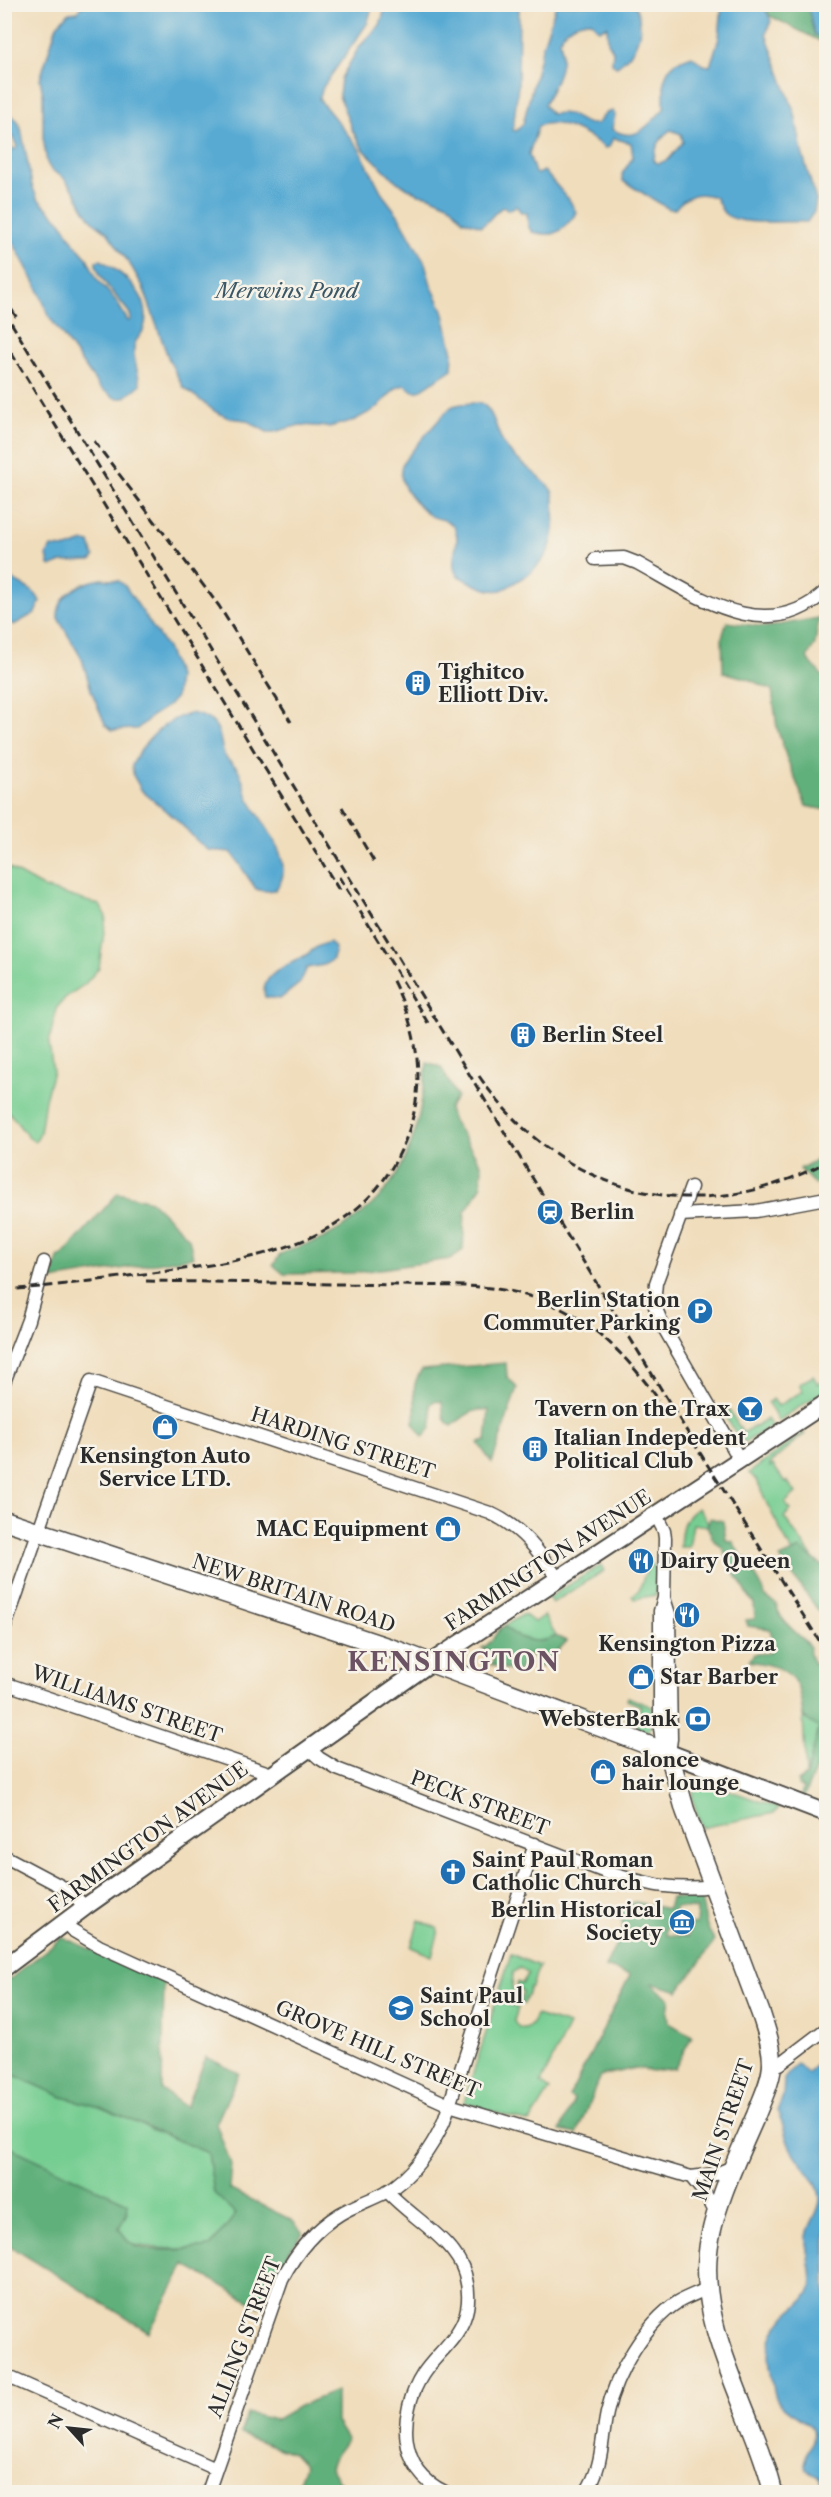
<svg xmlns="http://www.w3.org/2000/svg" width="831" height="2497" font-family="'Libre Caslon Text',serif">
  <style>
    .green { fill: #76cd92; stroke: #507c5e; stroke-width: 1.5 }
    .forest { fill: #60b07c; stroke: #466e54; stroke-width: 1.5; fill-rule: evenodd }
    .water { fill: #58aad3; stroke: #426a7f; stroke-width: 1.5; fill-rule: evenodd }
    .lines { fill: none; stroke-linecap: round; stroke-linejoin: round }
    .street-casing { stroke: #494641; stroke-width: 15 }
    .secondary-casing { stroke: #494641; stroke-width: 20 }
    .primary-casing { stroke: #494641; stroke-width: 21 }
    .street { stroke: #fff; stroke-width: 12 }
    .secondary { stroke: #fff; stroke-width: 16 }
    .primary { stroke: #fff; stroke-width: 18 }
    .rail { stroke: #2b2b2b; stroke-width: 3; stroke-dasharray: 9 4.5; stroke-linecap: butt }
    .labels { text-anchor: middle; stroke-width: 5; stroke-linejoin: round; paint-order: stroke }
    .poi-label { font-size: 20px; font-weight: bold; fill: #2b2b2b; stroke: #f7f3e8; text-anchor: start }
    .street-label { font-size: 20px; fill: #2b2b2b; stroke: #f7f3e8 }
    .water-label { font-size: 21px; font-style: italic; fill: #3b5766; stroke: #f7f3e8 }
    .district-label { font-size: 26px; font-weight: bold; letter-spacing: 1.5px; fill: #6c5363; stroke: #f7f3e8 }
  </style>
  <rect width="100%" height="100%" fill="#f7f3e8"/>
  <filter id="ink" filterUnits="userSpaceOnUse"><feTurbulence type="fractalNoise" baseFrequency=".0167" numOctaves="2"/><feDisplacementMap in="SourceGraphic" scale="12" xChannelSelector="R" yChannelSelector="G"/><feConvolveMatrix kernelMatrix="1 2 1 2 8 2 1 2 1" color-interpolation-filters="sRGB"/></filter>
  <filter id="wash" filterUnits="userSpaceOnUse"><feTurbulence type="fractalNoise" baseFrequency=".008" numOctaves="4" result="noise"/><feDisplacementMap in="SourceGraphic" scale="24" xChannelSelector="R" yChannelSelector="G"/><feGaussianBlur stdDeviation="1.35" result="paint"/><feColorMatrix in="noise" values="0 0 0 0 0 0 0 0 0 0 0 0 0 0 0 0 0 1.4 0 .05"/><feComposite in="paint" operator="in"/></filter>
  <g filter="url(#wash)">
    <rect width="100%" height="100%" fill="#f0ddbc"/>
    <path class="green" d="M5 866 44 888 100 905 106 917 99 968 85 984 65 998 56 1009 49 1043 53 1071 45 1100 40 1133 35 1142 28 1137 5 1107Z
      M813 1376 818 1384 826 1378V1390L778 1421 768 1403 773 1399 778 1406 803 1391 799 1384Z
      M729 1410 743 1433 767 1419 772 1426 746 1442 741 1441 725 1416V1412Z
      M803 1433 805 1434C793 1442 784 1453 771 1462L770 1467 773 1465 785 1482 787 1481 796 1493 785 1503 791 1510 784 1517 813 1558 822 1566 826 1564 823 1567 800 1549 792 1552 767 1504 757 1480 749 1473Z
      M698 1508 708 1522 707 1526 693 1524 689 1547H680C681 1528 682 1518 698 1508Z
      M652 1564 657 1570 656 1595 634 1599 632 1596 639 1590 648 1566Z
      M601 1565 604 1571 552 1603 548 1598Z
      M524 1614 534 1622 544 1615 556 1636C538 1646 518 1640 504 1626Z
      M628 1697 652 1707 651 1727 648 1731 638 1729 636 1723 624 1717 625 1715 636 1719 641 1706 627 1700Z
      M803 1717 820 1728 806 1776Z
      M703 1781 779 1808 774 1813 702 1828 692 1798 696 1784Z
      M419 1920 437 1928 439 1931 432 1956 411 1947Z
      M511 1954 539 1966 532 1987H530L524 2004 521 2003 523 1992 517 1985 518 1982 522 1984 528 1974 520 1968 513 1973 512 1988 519 1996 518 2001 498 1995Z
      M496 2001 518 2008 514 2021C522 2037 532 2027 536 2015L569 2025 541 2083 550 2090 530 2122H526L464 2102Z
      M5 2071 63 2097 100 2107 208 2153 214 2193 236 2214 211 2247C184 2250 157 2250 130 2244L118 2228 127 2213V2203L5 2145Z"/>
    <path class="forest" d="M764 5H826V44L770 16Z
      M819 618 815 644 807 658 826 680V810L806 806 786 756 777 728 772 690 748 679 723 672 722 637 727 622 767 627Z
      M427 1062 441 1067 457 1097 449 1108 452 1119 482 1166 481 1187 465 1212 463 1250 450 1259 353 1273 284 1274 273 1265C276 1262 278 1256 281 1254 290 1247 313 1244 324 1238 404 1195 417 1146 427 1062Z
      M826 1154V1179L815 1185 800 1169Z
      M118 1193 151 1201 189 1238 193 1257 52 1280 58 1258 62 1256Z
      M506 1363 507 1376 517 1388 492 1463 478 1443 486 1441 489 1410C473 1408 464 1416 452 1426 442 1421 443 1412 442 1402L434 1401 430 1405C433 1419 435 1427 423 1437L413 1423C421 1401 406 1391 422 1370Z
      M710 1518 723 1521 726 1540 733 1542 742 1557 751 1560 749 1564C754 1576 763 1584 765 1596L776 1604C780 1623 798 1632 810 1647 808 1658 816 1667 825 1673L826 1739 824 1742V1751L804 1796 801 1795 803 1788 798 1785V1781L806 1776 819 1728 803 1717C799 1674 790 1668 749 1661L754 1654 769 1653 774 1646 770 1629 748 1626 746 1620 755 1619 754 1604 729 1565 723 1548 714 1541 707 1526Z
      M800 1549 823 1567 826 1566V1621L780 1558Z
      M504 1626C518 1640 538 1646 556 1636L567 1641 542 1667 534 1664 536 1658 526 1654 518 1673 491 1665 496 1654 482 1648C495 1642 493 1633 504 1626Z
      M671 1898 701 1899 707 1927 715 1941 679 1991 651 1983 670 1999 668 2012 669 2023 692 2036 675 2068 652 2071 636 2068 600 2076 577 2134 560 2131 574 2100 569 2097 630 1975 605 1967 623 1930 621 1909 635 1902 668 1909ZM675 1907 697 1909 696 1924H689L688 1937 666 1935 667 1920H674Z
      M62 1937 164 1981 162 2090 186 2107 206 2057 239 2073 216 2124 231 2164 229 2189 292 2220 303 2233 267 2281 260 2307 185 2265 149 2332 5 2243V2145L128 2203 127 2213 119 2228C122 2232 126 2240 130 2243 144 2254 193 2249 210 2247L236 2214 214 2193 208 2153 100 2107 63 2097 5 2071V1983Z
      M336 2391V2422L347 2439 335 2455 330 2468 338 2480 353 2492H294L305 2466 293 2453 240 2434 247 2413 275 2420 299 2406Z"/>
    <path class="water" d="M82 5H373L367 24 323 87 319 99 358 147 383 195 398 215 425 263 431 285 443 310 453 353 452 369 419 391H413L404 385 396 388 377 408 355 420 329 427 300 425 274 432H267L246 420 229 418 216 412 183 387 169 360 143 287 131 266 107 232 94 222 86 212 75 192 63 177 51 170 47 163 43 137V95L40 79 57 25 69 13 78 12Z
      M386 5H519L518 86 513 130 516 131 523 124 542 48 556 5H635C646 29 638 52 616 67L612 63 613 51 608 42 607 26 599 30 591 21C578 21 565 27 560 40 566 66 555 82 544 105L551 114C557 114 562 112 567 114 580 117 581 125 597 124L606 113 613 111 615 115 612 129C636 144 648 125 664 109V81L668 70 676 62 692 56 703 65 710 66 719 38 722 5H764L771 21 766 34 795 114 802 152 816 200 814 212 807 222C787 220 741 227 725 214 720 209 719 203 715 197 698 191 686 195 675 209H669L623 181 622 174 633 157 631 143 613 138 609 147 605 148C589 135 558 117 538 126L529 154 535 173 537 174 544 171 570 201 576 212C574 218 571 220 567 224 556 237 548 235 532 232L528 226 527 213 521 212 516 206 509 210 503 207C493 212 491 221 481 226L463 220 450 205 430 196 419 194 397 182 363 149 352 130 339 96 341 78 359 47 380 25ZM671 130 681 134 683 142 669 159 658 164 654 161C654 150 661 135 671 130Z
      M808 5H826V35L820 37 814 34Z
      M5 110 17 120 21 128 32 185 37 198 62 223 74 243 87 258 97 279 116 301 128 321 131 320 130 314C121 300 95 277 96 261L101 260C124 274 156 298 143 331 141 335 137 338 135 343 131 355 139 373 140 385L124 398H115L100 388 50 318 37 287 8 233 4 224 5 139 14 150 18 146 5 127Z
      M481 403C495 411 496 433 505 446 517 463 544 477 552 491 555 496 554 503 554 509 557 542 548 564 517 581 512 584 506 589 501 590 489 593 467 581 457 575 447 560 464 541 453 526 448 518 436 520 429 515 422 509 412 499 407 491 402 483 399 474 402 465 404 459 449 407 453 406 461 403 472 403 481 403Z
      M84 542 90 543 94 557 91 561 62 562 52 566 49 565 47 555 51 547 67 548Z
      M5 573C14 585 36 587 40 602L35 613 14 625 5 621Z
      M102 579 119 581 125 586 167 648 178 676 176 697 168 706 152 716 137 729 112 730 105 724 91 690 82 659 58 618C57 594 82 582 102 579Z
      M191 713C200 715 210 718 215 725 222 734 220 747 225 756 228 762 234 763 238 769 243 778 244 789 249 799 261 822 300 865 275 890L263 891 256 889 231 852 208 850 197 841 176 819 142 791 133 775 132 765C144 741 165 719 191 713Z
      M330 942 335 948 333 959 324 965 307 968 300 983 280 999 265 997C259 975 286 966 301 958 314 951 313 946 330 942Z
      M797 2063 808 2074 817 2063 826 2071V2492L819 2477C787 2466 817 2451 812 2429 802 2417 786 2413 777 2400 773 2393 773 2382 771 2373 766 2346 770 2332 790 2312 798 2305 808 2299 811 2288 814 2273 808 2258 807 2243 805 2227 819 2215 820 2200 820 2179 799 2166 791 2149 784 2136 785 2125 777 2111L783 2096 784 2079Z"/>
  </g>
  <g filter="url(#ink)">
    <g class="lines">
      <defs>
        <path id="street" d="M595 559 624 558 637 563C696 595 765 648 826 591
          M691 1187 656 1283 654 1304 664 1328 740 1460
          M680 1215 756 1211 826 1198
          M4 1382 28 1320 44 1262
          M656 1515 664 1531 665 1538 664 1598 660 1611V1728L662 1742 669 1753
          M664 1598 669 1614 671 1739 669 1753
          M4 1630 91 1381 490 1513C521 1527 539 1551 558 1579
          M4 1683 272 1774
          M309 1749 319 1758 337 1769 608 1873C649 1884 671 1891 714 1886
          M4 1856 70 1891 85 1907
          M65 1922 72 1930 99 1946 449 2105 691 2177 706 2195 717 2215
          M773 2066 780 2064 826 2029
          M691 2177 716 2174 735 2166
          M387 2191C410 2217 455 2240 465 2274 469 2289 470 2304 464 2319 456 2340 436 2355 423 2374 398 2413 397 2470 445 2492
          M4 2375 216 2469
          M208 2492 282 2279C296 2252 314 2230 340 2214 355 2205 371 2200 386 2192 412 2177 432 2148 444 2121L535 1844
          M586 2492C603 2467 601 2441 607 2413 615 2375 645 2323 678 2302 687 2297 698 2293 708 2288"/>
        <path id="secondary" d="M669 1753 826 1813
          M4 1968 85 1907 430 1663 826 1403"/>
        <path id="primary" d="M4 1520 399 1651 669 1753 685 1810 761 2014C766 2030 772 2046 772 2063 772 2080 762 2099 756 2115 739 2154 712 2210 708 2252 699 2334 755 2415 773 2492"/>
      </defs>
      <use href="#street" class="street-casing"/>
      <use href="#secondary" class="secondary-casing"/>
      <use href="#primary" class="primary-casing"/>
      <use href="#street" class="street"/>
      <use href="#secondary" class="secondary"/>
      <use href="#primary" class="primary"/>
      <path class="rail" d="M4 298 17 318
        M4 311 705 1461 826 1651
        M4 341 339 890
        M94 441 219 606 291 722
        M342 807 376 865
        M339 877 428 1023
        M479 1076C561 1196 699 1231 826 1162
        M146 1281 465 1286C557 1290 606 1328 659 1400
        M4 1290C51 1287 98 1280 144 1274 250 1261 370 1247 409 1130 427 1077 416 1025 391 977"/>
    </g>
  </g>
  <defs>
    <symbol id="building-disc" viewBox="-11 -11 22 22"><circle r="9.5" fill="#1f6fb2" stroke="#f7f3e8"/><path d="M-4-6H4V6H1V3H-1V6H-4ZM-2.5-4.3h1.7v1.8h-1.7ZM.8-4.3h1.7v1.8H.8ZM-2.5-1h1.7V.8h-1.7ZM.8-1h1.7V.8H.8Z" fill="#fff"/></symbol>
    <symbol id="station-disc" viewBox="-11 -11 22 22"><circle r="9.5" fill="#1f6fb2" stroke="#f7f3e8"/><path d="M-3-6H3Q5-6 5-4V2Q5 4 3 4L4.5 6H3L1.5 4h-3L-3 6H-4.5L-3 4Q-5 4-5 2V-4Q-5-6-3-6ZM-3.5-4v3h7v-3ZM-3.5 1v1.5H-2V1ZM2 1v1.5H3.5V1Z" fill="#fff"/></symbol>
    <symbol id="parking-disc" viewBox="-11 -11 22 22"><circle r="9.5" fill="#1f6fb2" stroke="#f7f3e8"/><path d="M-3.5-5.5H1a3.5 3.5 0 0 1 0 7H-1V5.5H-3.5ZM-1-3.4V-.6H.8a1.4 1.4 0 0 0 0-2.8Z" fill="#fff"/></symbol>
    <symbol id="bar-disc" viewBox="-11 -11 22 22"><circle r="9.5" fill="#1f6fb2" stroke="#f7f3e8"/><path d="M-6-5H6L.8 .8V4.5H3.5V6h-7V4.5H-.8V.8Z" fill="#fff"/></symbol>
    <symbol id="shop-disc" viewBox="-11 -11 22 22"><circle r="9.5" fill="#1f6fb2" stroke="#f7f3e8"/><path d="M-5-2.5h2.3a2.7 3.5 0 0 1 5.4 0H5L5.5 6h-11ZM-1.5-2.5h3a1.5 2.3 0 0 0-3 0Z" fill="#fff"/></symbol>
    <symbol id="restaurant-disc" viewBox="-11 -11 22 22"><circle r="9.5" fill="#1f6fb2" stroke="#f7f3e8"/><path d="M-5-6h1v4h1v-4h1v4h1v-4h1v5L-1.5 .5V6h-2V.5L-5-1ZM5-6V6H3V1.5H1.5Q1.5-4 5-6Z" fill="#fff"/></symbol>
    <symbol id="bank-disc" viewBox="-11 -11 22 22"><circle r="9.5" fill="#1f6fb2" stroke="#f7f3e8"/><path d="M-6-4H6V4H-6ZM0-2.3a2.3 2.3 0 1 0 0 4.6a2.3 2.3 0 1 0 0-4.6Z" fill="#fff"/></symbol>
    <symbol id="church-disc" viewBox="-11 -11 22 22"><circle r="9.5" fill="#1f6fb2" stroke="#f7f3e8"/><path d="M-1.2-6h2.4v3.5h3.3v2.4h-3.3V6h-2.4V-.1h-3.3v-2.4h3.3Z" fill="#fff"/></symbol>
    <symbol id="museum-disc" viewBox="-11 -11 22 22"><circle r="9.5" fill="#1f6fb2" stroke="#f7f3e8"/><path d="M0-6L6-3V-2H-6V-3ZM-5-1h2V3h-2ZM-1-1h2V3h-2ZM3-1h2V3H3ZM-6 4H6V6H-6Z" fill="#fff"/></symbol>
    <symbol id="school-disc" viewBox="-11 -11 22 22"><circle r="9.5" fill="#1f6fb2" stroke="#f7f3e8"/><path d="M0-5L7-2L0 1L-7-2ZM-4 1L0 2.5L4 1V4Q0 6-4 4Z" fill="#fff"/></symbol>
  </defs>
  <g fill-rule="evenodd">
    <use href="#building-disc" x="403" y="668" width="30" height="30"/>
    <use href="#building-disc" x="508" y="1020" width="30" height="30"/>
    <use href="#station-disc" x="535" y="1197" width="30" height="30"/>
    <use href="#parking-disc" x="685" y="1296" width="30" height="30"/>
    <use href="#bar-disc" x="735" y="1394" width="30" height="30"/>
    <use href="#shop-disc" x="150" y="1412" width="30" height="30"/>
    <use href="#building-disc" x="520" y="1434" width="30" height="30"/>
    <use href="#shop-disc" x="433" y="1514" width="30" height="30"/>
    <use href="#restaurant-disc" x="626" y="1546" width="30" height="30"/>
    <use href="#restaurant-disc" x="672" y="1600" width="30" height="30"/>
    <use href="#shop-disc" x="626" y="1662" width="30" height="30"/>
    <use href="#bank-disc" x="683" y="1704" width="30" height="30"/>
    <use href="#shop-disc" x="588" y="1757" width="30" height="30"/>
    <use href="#church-disc" x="438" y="1857" width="30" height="30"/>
    <use href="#museum-disc" x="667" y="1907" width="30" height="30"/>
    <use href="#school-disc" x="386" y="1993" width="30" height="30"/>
  </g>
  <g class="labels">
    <g class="poi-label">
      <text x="438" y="679">Tighitco<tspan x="438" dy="23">Elliott Div.</tspan></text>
      <text x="542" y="1042">Berlin Steel</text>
      <text x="570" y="1219">Berlin</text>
      <text x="680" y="1307" text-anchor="end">Berlin Station<tspan x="680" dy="23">Commuter Parking</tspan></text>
      <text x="730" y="1416" text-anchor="end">Tavern on the Trax</text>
      <text x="554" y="1445">Italian Indepedent<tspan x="554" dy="23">Political Club</tspan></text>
      <text x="165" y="1463" text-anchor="middle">Kensington Auto<tspan x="165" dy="23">Service LTD.</tspan></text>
      <text x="428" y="1536" text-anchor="end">MAC Equipment</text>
      <text x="660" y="1568">Dairy Queen</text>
      <text x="687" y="1651" text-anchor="middle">Kensington Pizza</text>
      <text x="660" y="1684">Star Barber</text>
      <text x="678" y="1726" text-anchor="end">WebsterBank</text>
      <text x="622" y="1767">salonce<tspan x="622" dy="23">hair lounge</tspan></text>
      <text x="472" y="1867">Saint Paul Roman<tspan x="472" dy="23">Catholic Church</tspan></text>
      <text x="662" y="1917" text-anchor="end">Berlin Historical<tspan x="662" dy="23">Society</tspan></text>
      <text x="420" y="2003">Saint Paul<tspan x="420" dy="23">School</tspan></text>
    </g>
    <g class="street-label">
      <text transform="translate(343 1443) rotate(18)" y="7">HARDING STREET</text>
      <text transform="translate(548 1560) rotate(-33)" y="7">FARMINGTON AVENUE</text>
      <text transform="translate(294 1593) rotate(18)" y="7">NEW BRITAIN ROAD</text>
      <text transform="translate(127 1704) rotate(19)" y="7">WILLIAMS STREET</text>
      <text transform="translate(480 1803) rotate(21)" y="7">PECK STREET</text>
      <text transform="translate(148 1837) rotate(-36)" y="7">FARMINGTON AVENUE</text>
      <text transform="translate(378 2049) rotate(23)" y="7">GROVE HILL STREET</text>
      <text transform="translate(723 2130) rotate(-71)" y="7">MAIN STREET</text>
      <text transform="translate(244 2337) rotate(-69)" y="7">ALLING STREET</text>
    </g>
    <g class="water-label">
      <text x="287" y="298">Merwins Pond</text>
    </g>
    <g class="district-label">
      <text x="454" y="1671">KENSINGTON</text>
    </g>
  </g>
  <rect width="831" height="2497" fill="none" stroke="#f7f3e8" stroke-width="24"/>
  <g transform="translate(69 2428) rotate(297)" stroke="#f7f3e8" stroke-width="4.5" paint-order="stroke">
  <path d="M0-4.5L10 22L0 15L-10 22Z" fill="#2b2b2b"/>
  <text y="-9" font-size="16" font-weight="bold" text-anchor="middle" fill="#2b2b2b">N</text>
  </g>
</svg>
